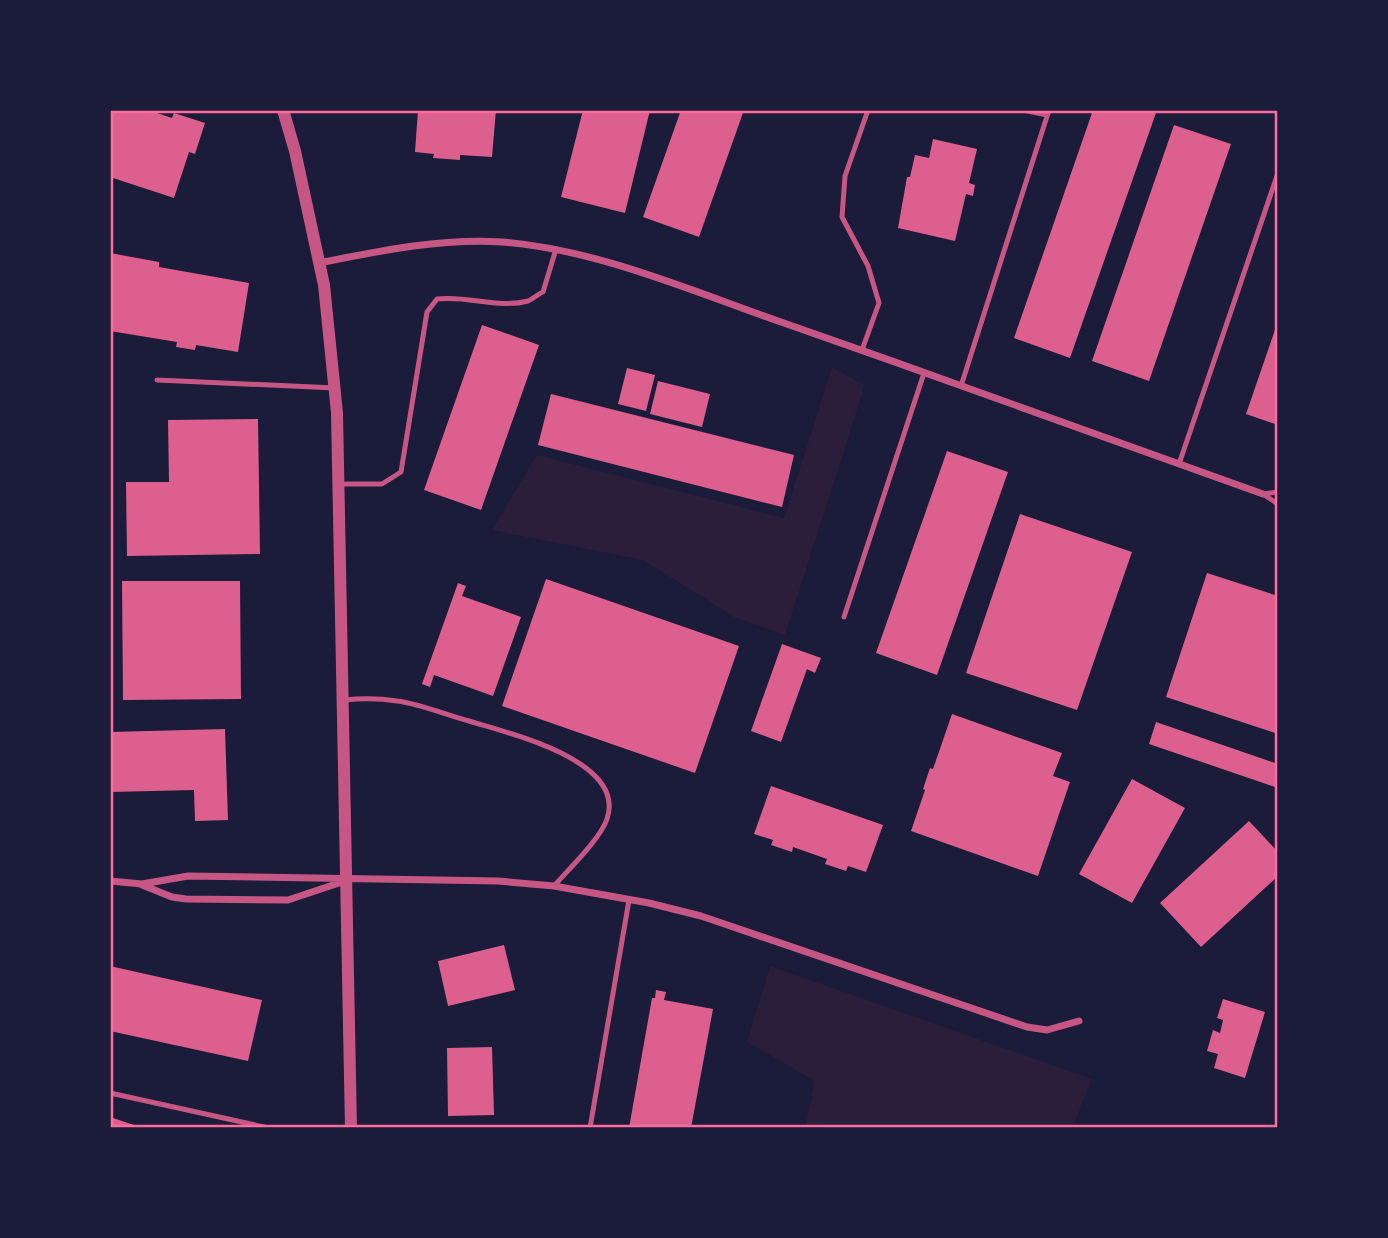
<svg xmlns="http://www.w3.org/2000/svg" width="1388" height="1238" font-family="'Zilla Slab',serif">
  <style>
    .green { fill: #2a1e3b }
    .building { fill: #dd5f8e }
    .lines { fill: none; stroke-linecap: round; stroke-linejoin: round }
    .service { stroke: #c65784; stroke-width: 5 }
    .minor { stroke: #c65784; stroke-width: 7 }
    .tertiary { stroke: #c65784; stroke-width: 12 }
    .neatline { fill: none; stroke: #ff6b9d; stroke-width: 2.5 }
  </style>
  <rect width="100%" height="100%" fill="#1b1b3a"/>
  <path class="green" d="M832 368 865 385 785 635 736 618 643 560 492 530 537 455 784 518Z
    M770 966 1092 1079 1072 1128H805L815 1081 747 1042Z"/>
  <path class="building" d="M110 110H148L172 118 174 113 205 123 195 154 189 152 174 198 110 177Z
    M418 110H496L492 157 460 155V160L433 158 434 154 415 152Z
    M583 110H650L625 213 561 197Z
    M681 110H744L699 237 643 217Z
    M1093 110H1157L1070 358 1014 338Z
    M1174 125 1231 144 1149 381 1092 361Z
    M933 139 977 149 969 183 975 185 973 196 966 194 955 241 898 228 907 177H910L915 155 929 158Z
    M110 253 159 262V267L249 283 238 352 196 345 195 350 176 347 177 342 110 331Z
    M1277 324H1278V425L1246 414Z
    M482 325 539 345 481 510 424 490Z
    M627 368 655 375 646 411 618 404Z
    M658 381 710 394 702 427 650 414Z
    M551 394 794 455 782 507 538 445Z
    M258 419 260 554 127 556 126 482H169L168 420Z
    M947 451 1008 472 937 675 876 653Z
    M1020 514 1132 552 1077 710 966 673Z
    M1207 573 1278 596V734L1166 697Z
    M546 579 739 646 695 773 502 706Z
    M122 581H240L241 699 123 700Z
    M458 583 466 586 462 596 521 617 493 696 434 675 430 687 422 684Z
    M782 644 821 658 815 673 807 669 781 742 751 731Z
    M952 714 1062 753 1053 776 1070 782 1038 876 911 831 925 790 923 789 930 768 933 769Z
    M1156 722 1278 764V788L1149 744Z
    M225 729 228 820 195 821 194 790 110 792V732Z
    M1132 779 1185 808 1132 903 1079 874Z
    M771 786 883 825 866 872 848 866 846 871 825 864 827 859 793 847 792 852 771 845 773 840 754 834Z
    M1249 821 1278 852V876L1201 947 1160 903Z
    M504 945 515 990 448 1006 438 961Z
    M110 966 262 1000 248 1061 110 1031Z
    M656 990 666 992 664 1000 713 1009 691 1128H629L652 998H655Z
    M1223 999 1265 1012 1245 1078 1214 1068 1218 1054 1207 1051 1213 1030 1220 1033 1223 1020 1217 1018Z
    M492 1047 494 1115 448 1116 447 1048Z
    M110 1117 140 1127V1128H110Z"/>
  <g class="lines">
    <path class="service" d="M1023 110 1047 115
      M862 350 879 303 868 266 842 217 845 176 868 110
      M157 380 335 388
      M961 386 1049 110
      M1179 464 1278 173
      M341 484H382L401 472 427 312 437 299C467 295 499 309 528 301 533 299 538 294 543 292L556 249
      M1263 494 1278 504
      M1263 494 1278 492
      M844 617 924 373
      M344 700C362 698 379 698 397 701 421 704 446 715 469 721 507 733 627 760 607 819 601 838 568 870 554 886
      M110 1093 269 1128
      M590 1128 629 900"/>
    <path class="minor" d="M319 263C379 251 441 238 502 242 596 249 692 291 781 322 942 378 1102 436 1263 494
      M110 881 142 884 188 876 498 881 554 886 649 903 701 916 1027 1027 1047 1030 1079 1021
      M142 885 172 897 186 899 288 900 342 882"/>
    <path class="tertiary" d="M283 110 295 151 324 285 337 413 351 1128"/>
  </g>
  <rect width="1388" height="1238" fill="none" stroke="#1b1b3a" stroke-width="224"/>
  <rect x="112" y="112" width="1164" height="1014" class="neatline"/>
</svg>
